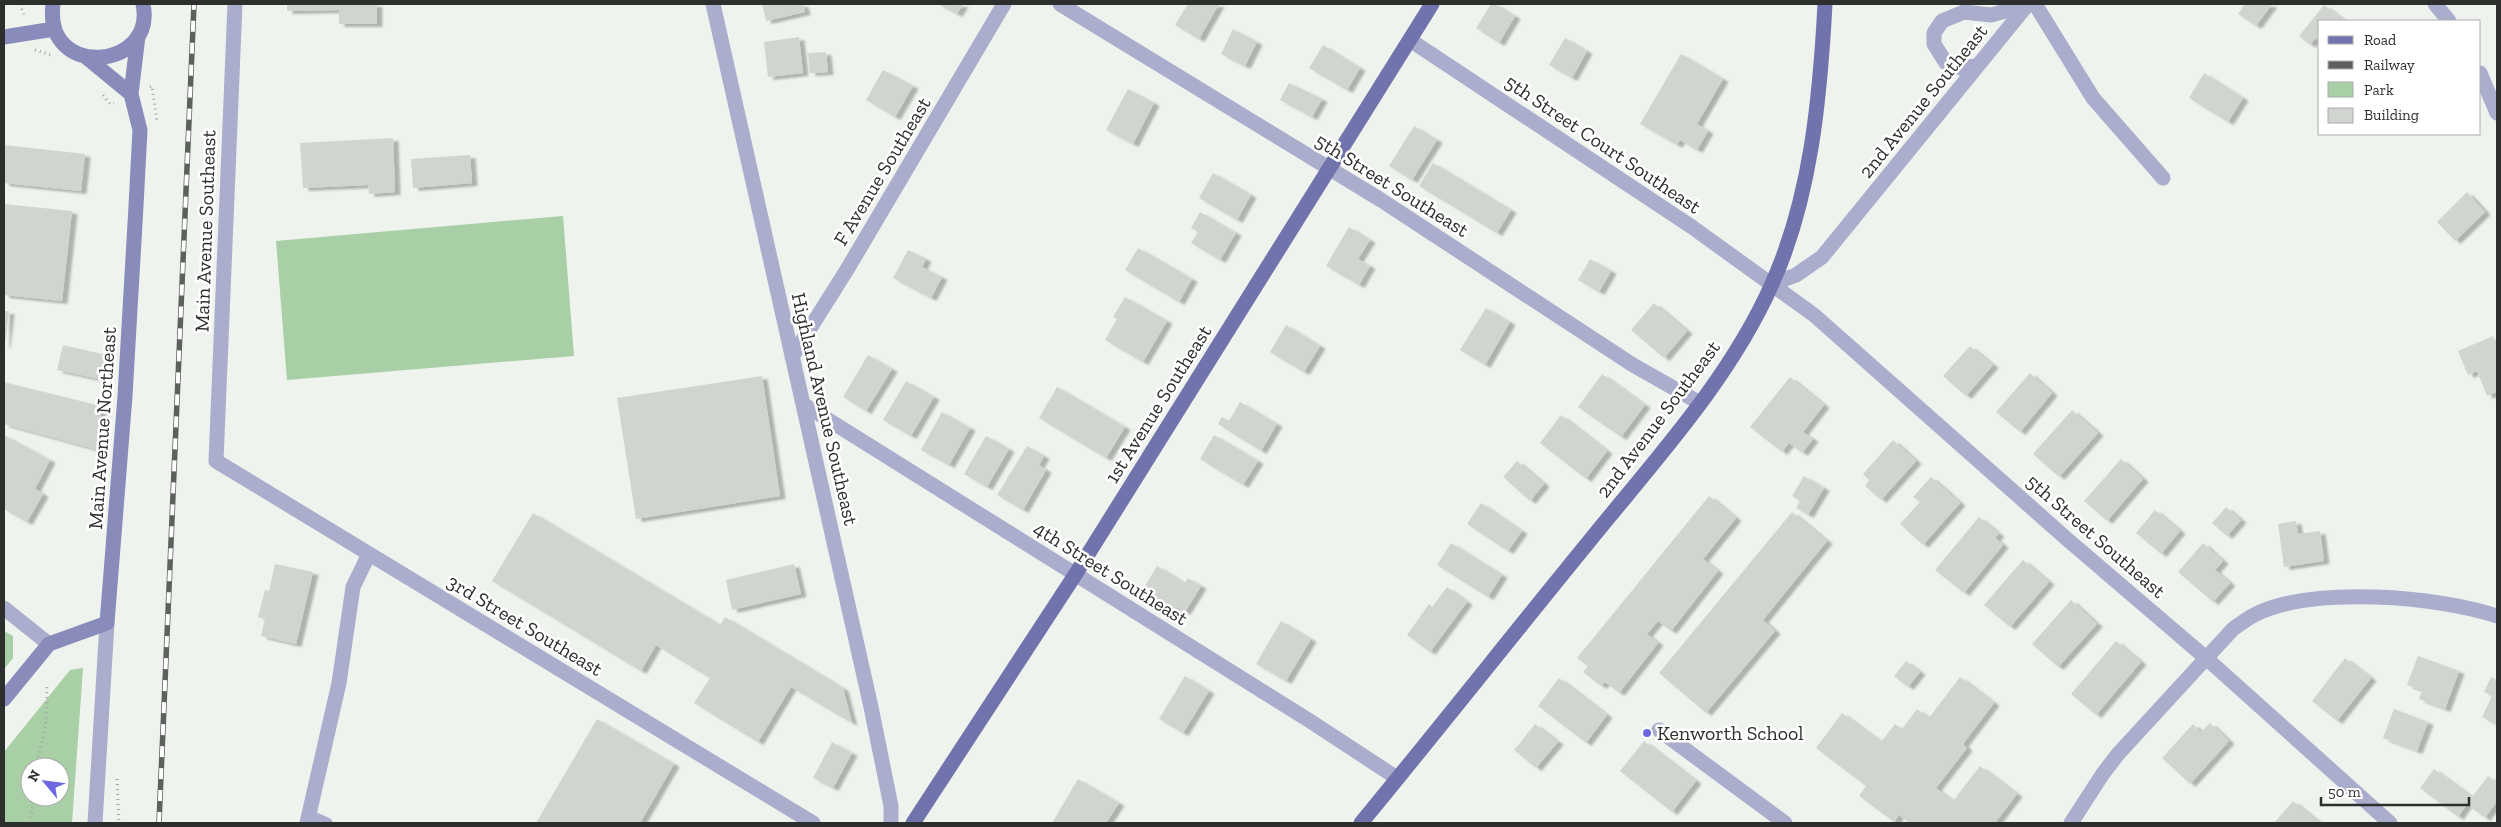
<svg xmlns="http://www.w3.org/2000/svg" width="2501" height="827" font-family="'Zilla Slab',serif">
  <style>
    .green { fill: #a8cfa6; fill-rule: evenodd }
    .building { fill: #d0d5d0; filter: url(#shadow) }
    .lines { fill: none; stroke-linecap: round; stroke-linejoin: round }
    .path { stroke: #a2a5a1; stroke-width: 3; stroke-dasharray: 1 4; stroke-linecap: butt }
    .lane { stroke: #abadcd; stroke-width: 11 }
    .street { stroke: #abadcd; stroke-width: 15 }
    .secondary { stroke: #898bba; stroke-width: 15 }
    .primary { stroke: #7173ac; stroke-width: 15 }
    .rail-casing { stroke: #5d605d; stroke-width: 5.5 }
    .rail { stroke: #fff; stroke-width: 4; stroke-dasharray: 11; stroke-linecap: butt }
    .poi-dot { fill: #6d67e1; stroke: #fff; stroke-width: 2 }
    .labels { text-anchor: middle; stroke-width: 5; stroke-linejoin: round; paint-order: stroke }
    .street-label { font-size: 20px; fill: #2d2f2d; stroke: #fff }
    .poi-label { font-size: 20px; fill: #2d2f2d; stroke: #fff; text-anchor: start }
  </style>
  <defs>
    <filter id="shadow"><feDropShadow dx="5.5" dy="3" stdDeviation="1" flood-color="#0004"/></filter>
  </defs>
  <rect width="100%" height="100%" fill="#eff3ee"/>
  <path class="green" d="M563 216 574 356 287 380 276 241Z
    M4 631 13 636V658L4 669Z
    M83 668 72 823H4V752L70 670ZM30 767H60V797H30Z"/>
  <path class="building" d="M287 4H377V24H339V10L287 11Z
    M762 4H803L805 12 766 21Z
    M938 4H963L957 14Z
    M1188 4H1219L1199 39 1175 25Z
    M1491 4H1495L1515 16 1499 43 1476 28Z
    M2245 4H2272L2256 26 2238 14Z
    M2324 5 2345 21H2320V42L2315 38 2310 45 2299 36Z
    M1233 29 1257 42 1245 66 1221 54Z
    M799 37 803 73 768 77 764 42Z
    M1565 38 1587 51 1572 78 1549 65Z
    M1323 45 1360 68 1347 90 1309 68Z
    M826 52 828 72 810 73 808 53Z
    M1681 54 1723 79 1697 124 1708 131 1697 150 1680 140 1677 145 1640 124Z
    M883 70 913 86 895 117 866 100Z
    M2204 73 2243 98 2228 122 2189 98Z
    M1289 83 1322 99 1312 117 1280 100Z
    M1128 89 1154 103 1133 144 1106 130Z
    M1414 126 1437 140 1412 180 1389 166Z
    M393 138 395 192 369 194 368 185 303 188 300 143Z
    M4 145 85 154 81 191 4 183Z
    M470 155 472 183 413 188 411 159Z
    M1433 163 1511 210 1497 233 1419 186Z
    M1213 173 1251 195 1237 220 1199 198Z
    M2467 192 2485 212 2455 241 2437 222Z
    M4 204 72 211 62 301 4 295Z
    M1200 212 1236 233 1220 260 1191 243 1198 232 1191 228Z
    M1349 227 1370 240 1358 259 1370 266 1359 285 1326 266Z
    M1138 248 1192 279 1179 302 1125 270Z
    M908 250 926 259 922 267 942 277 931 298 893 278Z
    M1590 259 1611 271 1599 292 1578 280Z
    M1125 297 1167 321 1143 362 1105 340 1117 319 1113 317Z
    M1654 303 1687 331 1664 358 1631 330Z
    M1486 308 1510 322 1485 365 1460 350Z
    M4 311H9L5 345 4 344Z
    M1286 325 1320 346 1304 372 1270 352Z
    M2493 336 2497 347V392L2487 396 2477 371 2468 375 2458 351Z
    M63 345 106 355 100 379 57 370Z
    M1970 346 1993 365 1966 396 1943 376Z
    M868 355 892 369 866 411 843 397Z
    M2030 373 2052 393 2020 432 1996 412Z
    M1602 374 1645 405 1621 437 1578 407Z
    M762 376 780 496 636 519 617 398Z
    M1790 377 1824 405 1803 432 1813 439 1802 453 1789 443 1782 452 1750 427Z
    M906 381 934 397 911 436 883 420Z
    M4 382 101 406 99 450 4 424Z
    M1057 387 1125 427 1106 458 1039 418Z
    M1240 402 1277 424 1261 451 1218 424 1222 417 1229 421Z
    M2072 410 2098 433 2059 477 2033 454Z
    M942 412 970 428 949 465 921 450Z
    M1561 415 1607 451 1586 479 1540 443Z
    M4 435 50 460 35 489 43 494 27 522 4 509Z
    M1214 435 1258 461 1243 485 1200 459Z
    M986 436 1009 449 987 487 964 474Z
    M1893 440 1916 461 1881 500 1865 486 1869 480 1863 474Z
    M1027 446 1044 456 1039 465 1046 470 1023 510 997 495Z
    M2121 459 2143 479 2107 521 2084 501Z
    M1517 461 1544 484 1530 501 1503 477Z
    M1804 476 1824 488 1808 515 1796 508 1800 501 1792 496Z
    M1931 477 1960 503 1923 545 1900 524 1920 502 1913 497Z
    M1709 496 1736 518 1703 559 1718 571 1671 631 1658 621 1647 634 1658 643 1619 693 1605 682 1601 686 1583 672 1588 666 1577 658Z
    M1481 503 1522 531 1508 551 1467 524Z
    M2226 507 2241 520 2227 536 2212 523Z
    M2155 510 2180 531 2161 554 2136 533Z
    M1792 512 1827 541 1763 620 1775 631 1706 713 1659 673Z
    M533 513 720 625 725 617 843 688 852 723 791 687 758 742 694 703 710 678 656 645 641 671 492 581Z
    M1979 517 1999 534 1995 538 2003 545 1964 593 1935 570Z
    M2296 521 2298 534 2320 531 2324 561 2284 567 2278 524Z
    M1451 543 1502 575 1488 597 1437 565Z
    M2203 543 2223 561 2215 570 2230 583 2213 602 2178 572Z
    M2023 560 2049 582 2010 627 1984 605Z
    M275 564 313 572 296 644 261 636 265 619 258 617 265 590 269 591Z
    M794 564 801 594 732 610 726 580Z
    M1157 566 1185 583 1188 578 1201 586 1185 612 1176 607 1168 618 1137 599Z
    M1447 587 1467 602 1430 652 1407 635 1429 604 1432 607Z
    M2071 600 2097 624 2058 667 2032 644Z
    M1281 621 1311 639 1286 681 1256 664Z
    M2116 641 2141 662 2096 715 2071 694Z
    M2418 656 2459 671 2445 709 2419 699 2422 690 2407 685Z
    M2345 658 2371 678 2337 721 2312 701Z
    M1906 661 1920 672 1908 687 1894 676Z
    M1185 676 1209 691 1183 733 1159 719Z
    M1960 677 1994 703 1963 744 1967 748 1936 788 1953 801 1980 766 2017 794 1995 823H1910L1899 815 1894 822 1859 796 1866 786 1816 748 1842 713 1881 742 1895 724 1902 729 1917 709 1929 718Z
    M2491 677 2497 680V725L2482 717 2492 696 2484 692Z
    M1559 678 1607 715 1586 743 1538 706Z
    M2394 709 2428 722 2417 751 2383 738Z
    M597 719 674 764 640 823H536Z
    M2210 723 2229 741 2190 784 2162 758 2193 724 2201 732Z
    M1535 724 1558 742 1536 768 1514 750Z
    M1644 741 1696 781 1672 812 1620 771Z
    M832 742 852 753 833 788 813 778Z
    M2434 769 2472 797 2488 776 2497 783V801L2485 818 2467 804 2458 817 2420 788Z
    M1078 779 1119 803 1106 823H1052Z
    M2293 801 2320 823H2274Z"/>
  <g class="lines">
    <path class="path" d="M20 4 25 18
      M35 50 51 55
      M150 87 152 86 157 122
      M103 95 110 104 114 103
      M36 767 46 725 47 685
      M117 779 119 823
      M30 823 34 797"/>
    <path class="lane" d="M309 815 327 823"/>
    <path class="street" d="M235 4 216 461 813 823
      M713 4 871 707 891 806V823
      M1060 4 1381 200 1633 365 1700 403
      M2035 4 2093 98 2163 178
      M2435 4 2449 21
      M1410 40 1692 227 1814 315 2068 540 2206 658 2390 823
      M1976 66 1960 68 1946 63 1934 44V33L1942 21 1964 12 1991 15 2006 11 2022 4
      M2480 73 2497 113
      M1772 284 1796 275 1822 257 2028 4
      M792 357 848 268 1004 4
      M803 404 1310 721 1397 778
      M4 608 49 644
      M1659 730 1785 823
      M95 823 107 623
      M307 823 339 683 353 587 369 554
      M2071 823 2102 775 2118 754 2233 629C2240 624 2248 618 2256 614 2314 586 2437 596 2497 616"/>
    <path class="secondary" d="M53 4C43 80 157 70 143 4
      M4 37 54 29
      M86 57 131 94
      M4 699 49 644 107 623 125 396 136 206 140 130 131 94 138 36"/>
    <path class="primary" d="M913 823 1075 575 1432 4
      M1361 823C1437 731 1511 637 1587 544 1653 462 1729 381 1772 284 1811 197 1820 98 1825 4"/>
    <defs>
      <path id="rail" d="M159 823 194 4"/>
    </defs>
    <use href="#rail" class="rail-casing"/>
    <use href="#rail" class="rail"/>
  </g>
  <circle class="poi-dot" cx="1647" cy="733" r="5"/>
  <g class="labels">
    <g class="street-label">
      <text transform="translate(1923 101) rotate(-51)" y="7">2nd Avenue Southeast</text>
      <text transform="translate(1603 144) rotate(34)" y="7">5th Street Court Southeast</text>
      <text transform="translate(882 171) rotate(-59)" y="7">F Avenue Southeast</text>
      <text transform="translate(1392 185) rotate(32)" y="7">5th Street Southeast</text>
      <text transform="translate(205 231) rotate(-88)" y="7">Main Avenue Southeast</text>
      <text transform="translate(1158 404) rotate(-58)" y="7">1st Avenue Southeast</text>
      <text transform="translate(825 409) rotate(77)" y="7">Highland Avenue Southeast</text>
      <text transform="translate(1658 419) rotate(-53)" y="7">2nd Avenue Southeast</text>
      <text transform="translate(102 428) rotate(-86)" y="7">Main Avenue Northeast</text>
      <text transform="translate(2096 536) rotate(41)" y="7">5th Street Southeast</text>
      <text transform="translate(1111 573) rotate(32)" y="7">4th Street Southeast</text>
      <text transform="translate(525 625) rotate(31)" y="7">3rd Street Southeast</text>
    </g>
    <g class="poi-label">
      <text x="1657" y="740">Kenworth School</text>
    </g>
  </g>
  <rect width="2501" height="827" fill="none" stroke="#2d2f2d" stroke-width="10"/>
  <rect x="2318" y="20" width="162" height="115" fill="#ffffff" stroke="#abacab"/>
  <rect x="2328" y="36" width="25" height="8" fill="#7173ac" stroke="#abacab"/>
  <text x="2364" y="45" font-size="15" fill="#2d2f2d">Road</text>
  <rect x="2328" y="61" width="25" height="8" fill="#5d605d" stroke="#abacab"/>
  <text x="2364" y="70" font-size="15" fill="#2d2f2d">Railway</text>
  <rect x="2328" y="82" width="25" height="15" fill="#a8cfa6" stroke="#abacab"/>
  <text x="2364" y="95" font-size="15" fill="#2d2f2d">Park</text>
  <rect x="2328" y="108" width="25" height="15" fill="#d0d5d0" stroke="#abacab"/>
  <text x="2364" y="120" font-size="15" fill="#2d2f2d">Building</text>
  <g transform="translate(45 782) rotate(299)"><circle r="24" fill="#ffffff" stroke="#abacab"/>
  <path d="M0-4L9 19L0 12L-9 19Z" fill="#6d67e1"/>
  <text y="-8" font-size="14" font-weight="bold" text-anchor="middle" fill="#2d2f2d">N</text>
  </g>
  <path d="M2321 797v8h148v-8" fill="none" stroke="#2d2f2d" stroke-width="2.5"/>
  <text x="2328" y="797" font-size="15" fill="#2d2f2d" stroke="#ffffff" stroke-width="4" paint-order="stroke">50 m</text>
</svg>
